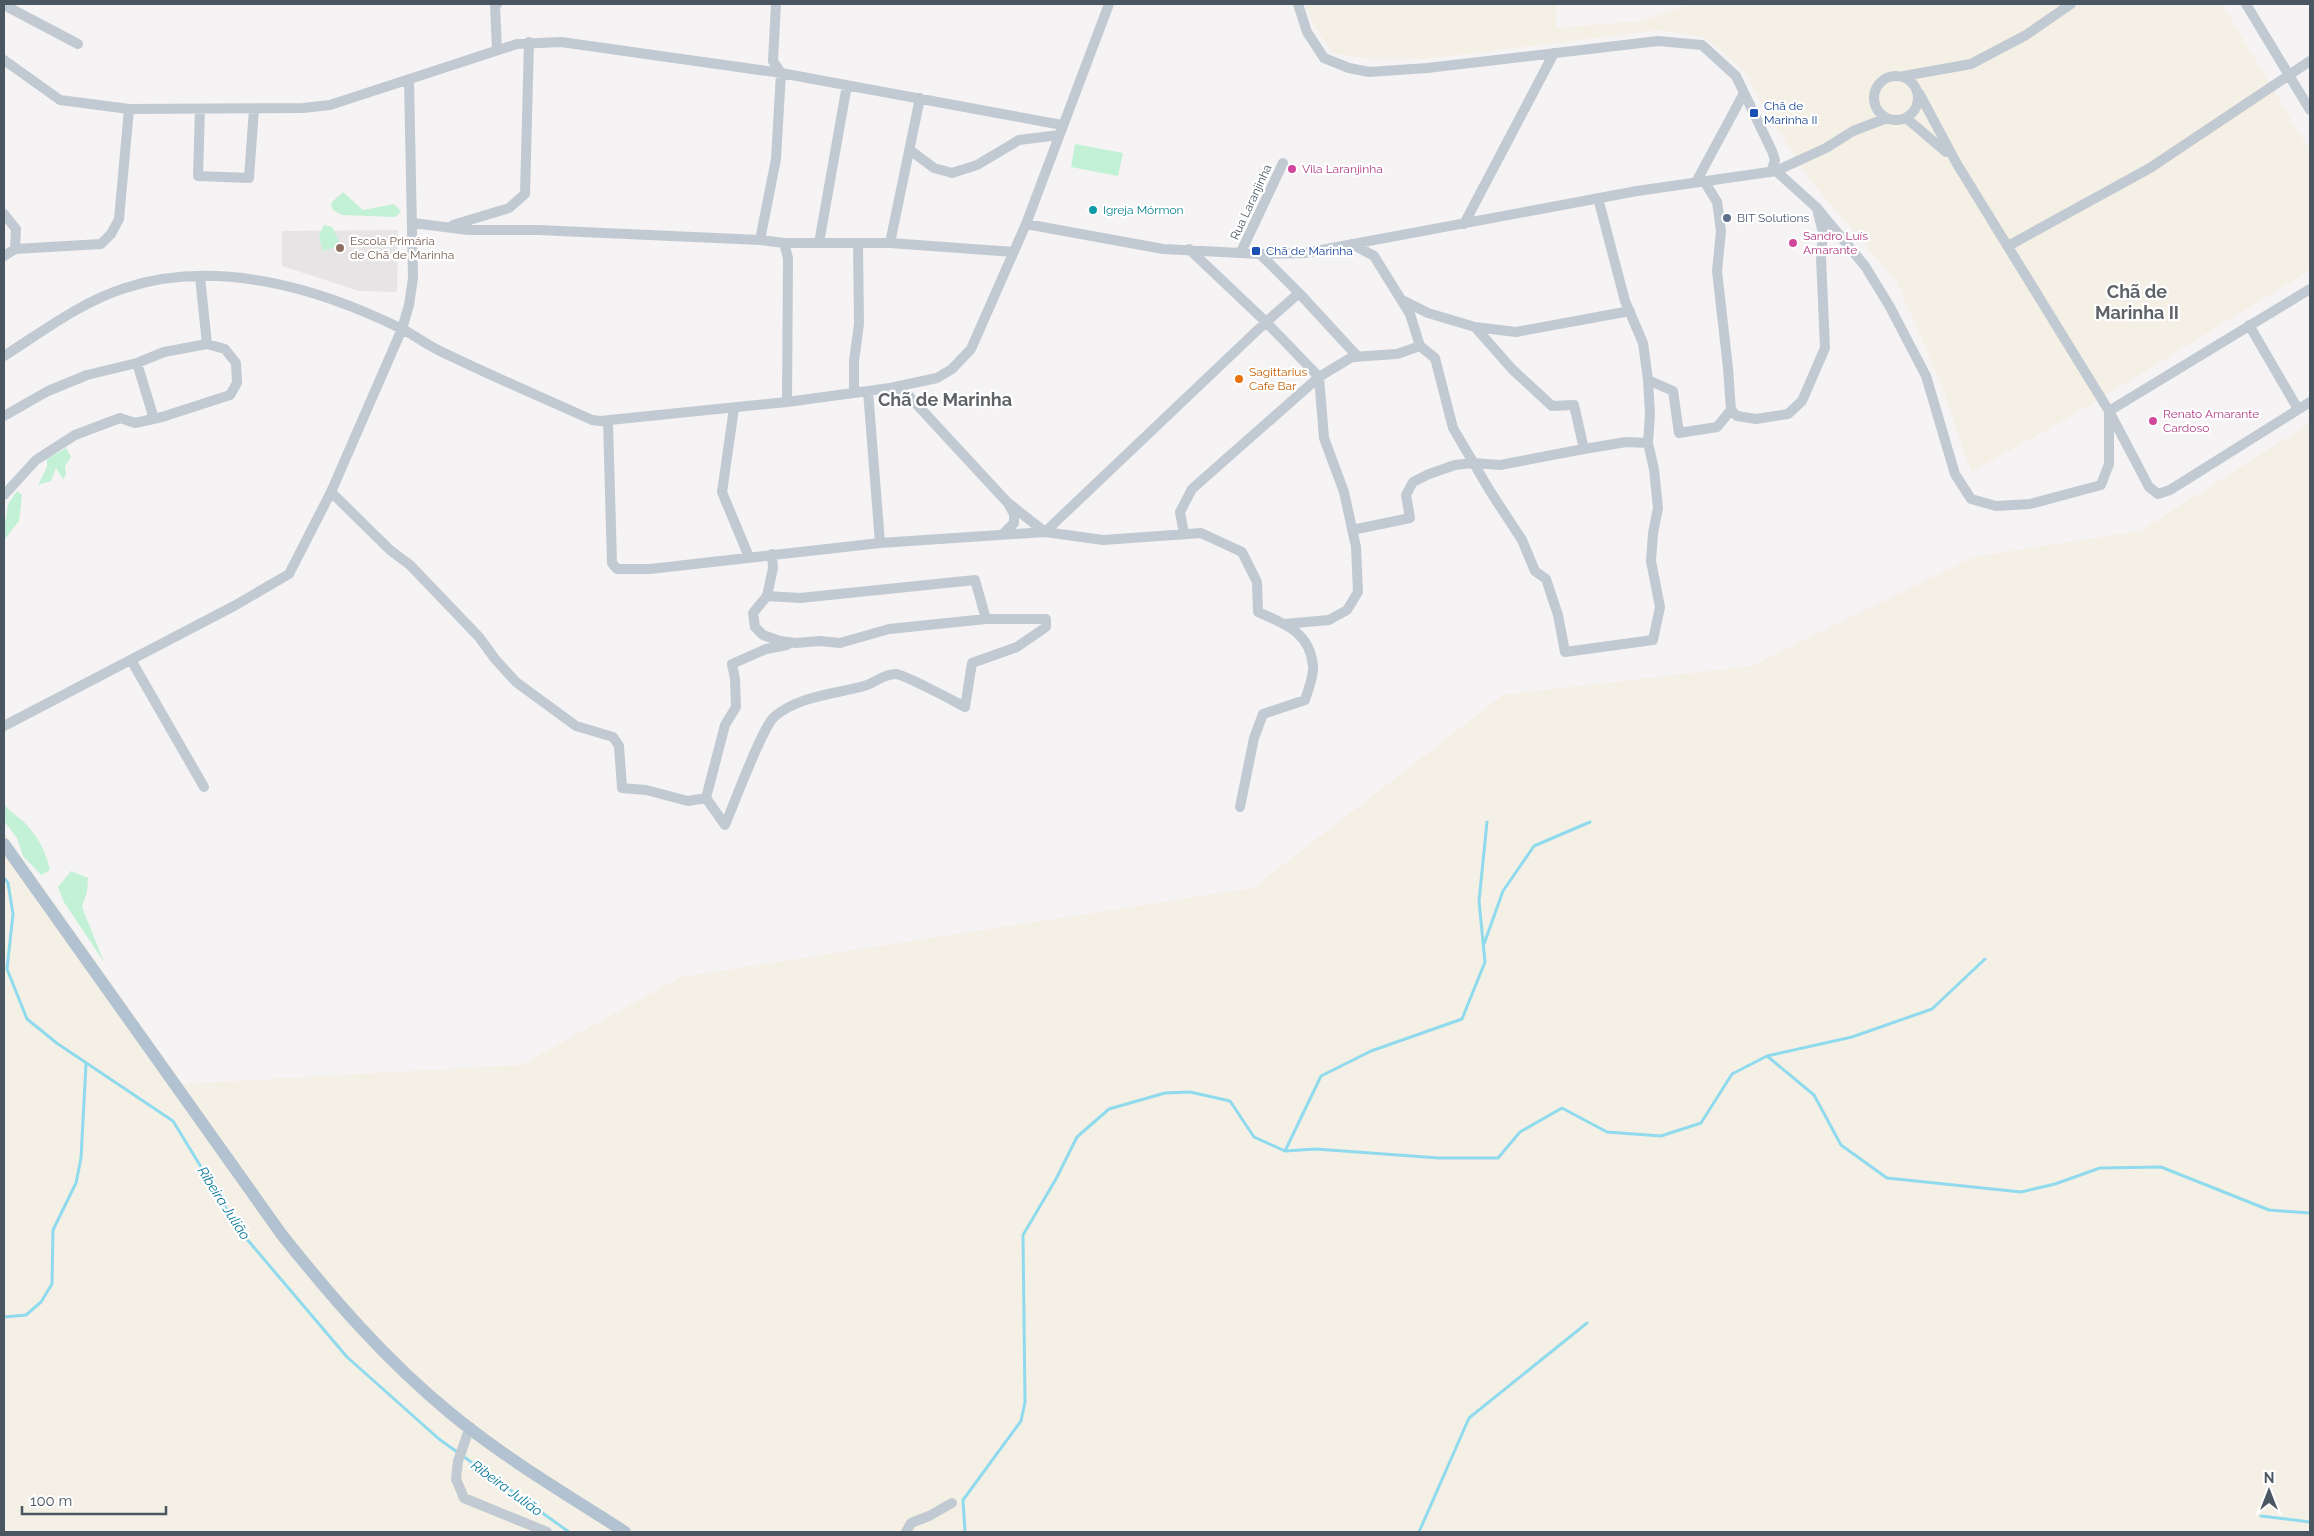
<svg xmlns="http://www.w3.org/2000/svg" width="2314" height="1536" font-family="Raleway,sans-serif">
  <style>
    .education { fill: #e6e4e5 }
    .green { fill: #c3f1d5 }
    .sand { fill: #f5f0e5 }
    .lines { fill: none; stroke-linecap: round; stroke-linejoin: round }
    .stream { stroke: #90daee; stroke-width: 3 }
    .minor { stroke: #c1cad2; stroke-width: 10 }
    .major { stroke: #b3c2d1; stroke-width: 12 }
    .transit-dot { fill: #1a4fb4; stroke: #fff; stroke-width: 2 }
    .hotel-dot { fill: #d1479c; stroke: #fff; stroke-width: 2 }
    .culture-dot { fill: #0f9aa8; stroke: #fff; stroke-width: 2 }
    .service-dot { fill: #5c6f8a; stroke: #fff; stroke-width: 2 }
    .education-dot { fill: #8d6e63; stroke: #fff; stroke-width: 2 }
    .food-dot { fill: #e8710a; stroke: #fff; stroke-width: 2 }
    .labels { text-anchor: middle; stroke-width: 4.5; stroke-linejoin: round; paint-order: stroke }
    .transit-label { font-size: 12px; fill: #164399; stroke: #fff; text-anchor: start }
    .hotel-label { font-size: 12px; fill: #b23c85; stroke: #fff; text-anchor: start }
    .street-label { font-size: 12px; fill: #4a5661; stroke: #fff }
    .culture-label { font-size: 12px; fill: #0d838f; stroke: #fff; text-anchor: start }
    .service-label { font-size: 12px; fill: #4e5e75; stroke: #fff; text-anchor: start }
    .education-label { font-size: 12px; fill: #785e54; stroke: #fff; text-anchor: start }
    .food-label { font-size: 12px; fill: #c56008; stroke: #fff; text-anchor: start }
    .water-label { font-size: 14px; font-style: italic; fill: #0c7c9b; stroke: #fff }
    .district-label { font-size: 18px; font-weight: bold; fill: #5f6368; stroke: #fff }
  </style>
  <rect width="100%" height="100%" fill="#f5f3f3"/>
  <path class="education" d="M398 230 397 292 359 291 282 266V231Z"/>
  <path class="green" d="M1075 144 1123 153 1118 176 1071 167Z
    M343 192 363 210 394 204 401 211 396 217 342 215 333 210 331 203Z
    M324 225 332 227 339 241 335 247 323 251 319 236Z
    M66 448 71 457 65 466 66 475 63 479 56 468 51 481 38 485 47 467V459Z
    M17 491 22 495 19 521 4 540V522L6 519 8 504Z
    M4 804C10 812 17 816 24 822 38 836 46 852 50 870L41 875 23 856 17 838 4 821Z
    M71 871 88 878 87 892 82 907 104 962 64 902 58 887Z"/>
  <path class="sand" d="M1306 4H1557L1556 28 1641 21 1692 4H2222L2310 151V270L2075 414 1971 472 1944 391 1897 282 1810 180 1762 104 1743 70 1706 38 1660 30 1428 59H1367L1332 53 1312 22Z
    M2310 423V1532H4V832L183 1084 521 1065 681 977 1253 888 1503 695 1752 666 1973 557 2140 531Z"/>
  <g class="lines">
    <path class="stream" d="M4 878 8 883 13 914 7 969 27 1019 58 1044 173 1121 240 1231 347 1357 439 1439 569 1532
      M1484 944 1503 891 1534 846 1590 822
      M1767 1056 1852 1037 1932 1009 1985 959
      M1285 1151 1321 1076 1371 1051 1462 1019 1485 962 1479 901 1487 822
      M4 1317 26 1315 41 1302 52 1284 53 1230 76 1183 81 1158 86 1064
      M2261 1516 2310 1522
      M965 1532 963 1500 1021 1421 1025 1402 1023 1235 1056 1179 1077 1137 1109 1109 1165 1093 1190 1092 1230 1101 1254 1137 1285 1151 1316 1149 1439 1158H1498L1520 1132 1562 1108 1607 1132 1661 1136 1701 1123 1732 1074 1767 1056 1814 1095 1841 1145 1887 1178 2021 1192 2055 1184 2100 1168 2161 1167 2269 1210 2310 1213
      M1419 1532 1469 1418 1587 1323"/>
    <path class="minor" d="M776 4 773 61 781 73 776 159 760 240 784 243 788 258 787 402
      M1298 4 1307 32 1324 58 1349 68 1369 72 1427 68 1658 41 1702 45 1736 76 1772 151 1775 160 1771 172
      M2246 4 2310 110
      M4 5 78 44
      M497 50 495 5 497 4
      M4 60 60 100 129 109 303 108 330 105 517 44 561 42 781 73 1062 125
      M1874 98a22 22 0 1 1 44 0a22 22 0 1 1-44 0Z
      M1904 76 1971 64 2026 35 2071 4
      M1919 93 1957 164 2109 411 2149 487 2158 494 2170 490 2310 402
      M200 109 198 176 249 178 254 109
      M1906 118 1946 152
      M910 150 934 168 952 173 977 165 1019 140 1059 135
      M1696 182 1744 93
      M1598 198 1625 301 1643 343 1648 380 1673 391 1679 433 1717 427 1731 410 1728 368 1717 271 1721 231 1717 202 1704 181
      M1817 208 1865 266 1890 307 1926 376 1955 474 1971 499 1996 506 2030 504 2101 485 2109 464V411L2310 289
      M4 214 16 229 15 249
      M413 223 468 230H538L760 240
      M1026 224 1163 249 1260 254 1305 253 1637 191 1776 171 1826 148 1853 131 1887 118
      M1464 224 1554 53
      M453 225 509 208 525 194 529 42
      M784 243H890L1014 252
      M819 243 847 85
      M890 243 920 98
      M1352 244 1374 256 1410 314 1420 346
      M2008 246 2150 168 2310 61
      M1189 249 1266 322 1299 293 1260 254
      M1241 252 1283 163
      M4 256 15 249 101 244 111 234 119 219 129 109
      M200 277 207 344
      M1299 293 1358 357
      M1402 300 1428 313 1475 327 1516 332 1630 311
      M2249 325 2298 409
      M1475 327 1512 369 1552 406 1574 405 1584 449 1626 442 1648 443
      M4 356C42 332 81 302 125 288 217 258 319 288 402 329 414 335 426 344 438 350 489 375 541 397 592 420L600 421 787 402 890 388 937 378 952 369 971 349 1026 224 1109 4
      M137 363 154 419
      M868 391 880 543
      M854 393V361L859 324 858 243
      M734 408 722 492 749 557
      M1731 410 1737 416 1756 419 1788 414 1802 401 1825 348 1821 258 1823 233 1817 208 1776 171
      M4 416 48 391 87 375 137 363 164 352 207 344 225 349 236 363 237 383 230 395 162 417 135 423 120 418 75 435 36 460 4 495
      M608 422 612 563 617 569H650L880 543 1045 532 1007 502 908 395 891 389
      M331 492 390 550 410 565 479 637 495 659 516 682 576 726 613 737 619 746 622 788 646 790 688 801 706 798
      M1352 530 1410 518 1406 495 1413 482 1429 474 1455 465 1473 463 1500 465 1584 449
      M1045 532 1266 322 1319 377 1192 489 1180 512 1184 534
      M1045 532 1103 540 1201 533 1242 552 1257 582 1258 612C1285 624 1310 632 1313 666 1314 676 1308 690 1305 700L1263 714 1254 738 1240 807
      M1002 535 1014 523V514L1009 505
      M767 596 800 598 975 580 986 619 889 629 840 643 819 641 796 643 780 641 763 635 755 627 753 613 767 596 773 568 772 554
      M1284 624 1329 620 1347 610 1358 592 1356 547 1344 492 1324 438 1319 377 1352 357 1397 354 1420 346 1435 358 1453 428 1490 491 1522 540 1535 571 1546 579 1558 615 1565 652 1653 640 1660 607 1651 561 1653 533 1658 508 1654 469 1648 443 1650 414 1648 380
      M131 660 204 787
      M4 726 234 606 289 574 331 492 402 329 409 305 413 278 409 80
      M706 798 725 825C734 804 762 728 774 717 798 696 835 694 864 686 875 683 883 674 896 674 905 675 954 701 965 707L972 663 1017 647 1046 627V619H986
      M706 798 725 725 736 707 735 679 732 664 766 649 787 645
      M470 1427 458 1461 456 1479 464 1498 547 1532
      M906 1532 911 1523 929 1516 952 1503"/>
    <path class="major" d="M4 844 282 1235C333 1299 386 1360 449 1412 503 1457 566 1494 625 1532"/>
  </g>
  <g class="transit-dot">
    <rect x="1749" y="108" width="10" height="10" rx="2.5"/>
    <rect x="1251" y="246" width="10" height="10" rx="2.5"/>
  </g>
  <g class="hotel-dot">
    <circle cx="1292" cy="169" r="5"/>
    <circle cx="1793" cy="243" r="5"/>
    <circle cx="2153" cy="421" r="5"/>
  </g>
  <circle class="culture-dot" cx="1093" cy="210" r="5"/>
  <circle class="service-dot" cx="1727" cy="218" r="5"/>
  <circle class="education-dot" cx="340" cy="248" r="5"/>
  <circle class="food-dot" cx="1239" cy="379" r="5"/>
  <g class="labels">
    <g class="transit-label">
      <text x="1764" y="110">Chã de<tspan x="1764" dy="14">Marinha II</tspan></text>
      <text x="1266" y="255">Chã de Marinha</text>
    </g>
    <g class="hotel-label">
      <text x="1302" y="173">Vila Laranjinha</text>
      <text x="1803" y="240">Sandro Luís<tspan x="1803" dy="14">Amarante</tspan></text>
      <text x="2163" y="418">Renato Amarante<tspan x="2163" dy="14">Cardoso</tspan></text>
    </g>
    <g class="street-label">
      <text transform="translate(1251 202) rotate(-65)" y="4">Rua Laranjinha</text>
    </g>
    <g class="culture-label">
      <text x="1103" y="214">Igreja Mórmon</text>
    </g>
    <g class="service-label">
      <text x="1737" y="222">BIT Solutions</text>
    </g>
    <g class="education-label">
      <text x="350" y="245">Escola Primária<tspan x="350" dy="14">de Chã de Marinha</tspan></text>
    </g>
    <g class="food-label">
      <text x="1249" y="376">Sagittarius<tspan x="1249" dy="14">Cafe Bar</tspan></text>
    </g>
    <g class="water-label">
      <text transform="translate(224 1203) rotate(57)" y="5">Ribeira Julião</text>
      <text transform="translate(507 1488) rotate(36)" y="5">Ribeira Julião</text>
    </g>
    <g class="district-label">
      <text x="2137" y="298">Chã de<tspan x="2137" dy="21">Marinha II</tspan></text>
      <text x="945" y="406">Chã de Marinha</text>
    </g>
  </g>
  <rect width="2314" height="1536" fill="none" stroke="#4a5661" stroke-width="10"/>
  <g transform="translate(2269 1491)" stroke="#ffffff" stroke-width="4" paint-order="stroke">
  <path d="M0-4L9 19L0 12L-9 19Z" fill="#4a5661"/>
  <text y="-8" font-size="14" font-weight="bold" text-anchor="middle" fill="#4a5661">N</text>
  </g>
  <path d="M22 1506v8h144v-8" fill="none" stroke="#4a5661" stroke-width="2.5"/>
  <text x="30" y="1506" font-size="15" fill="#4a5661" stroke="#ffffff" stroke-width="4" paint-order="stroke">100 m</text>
</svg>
